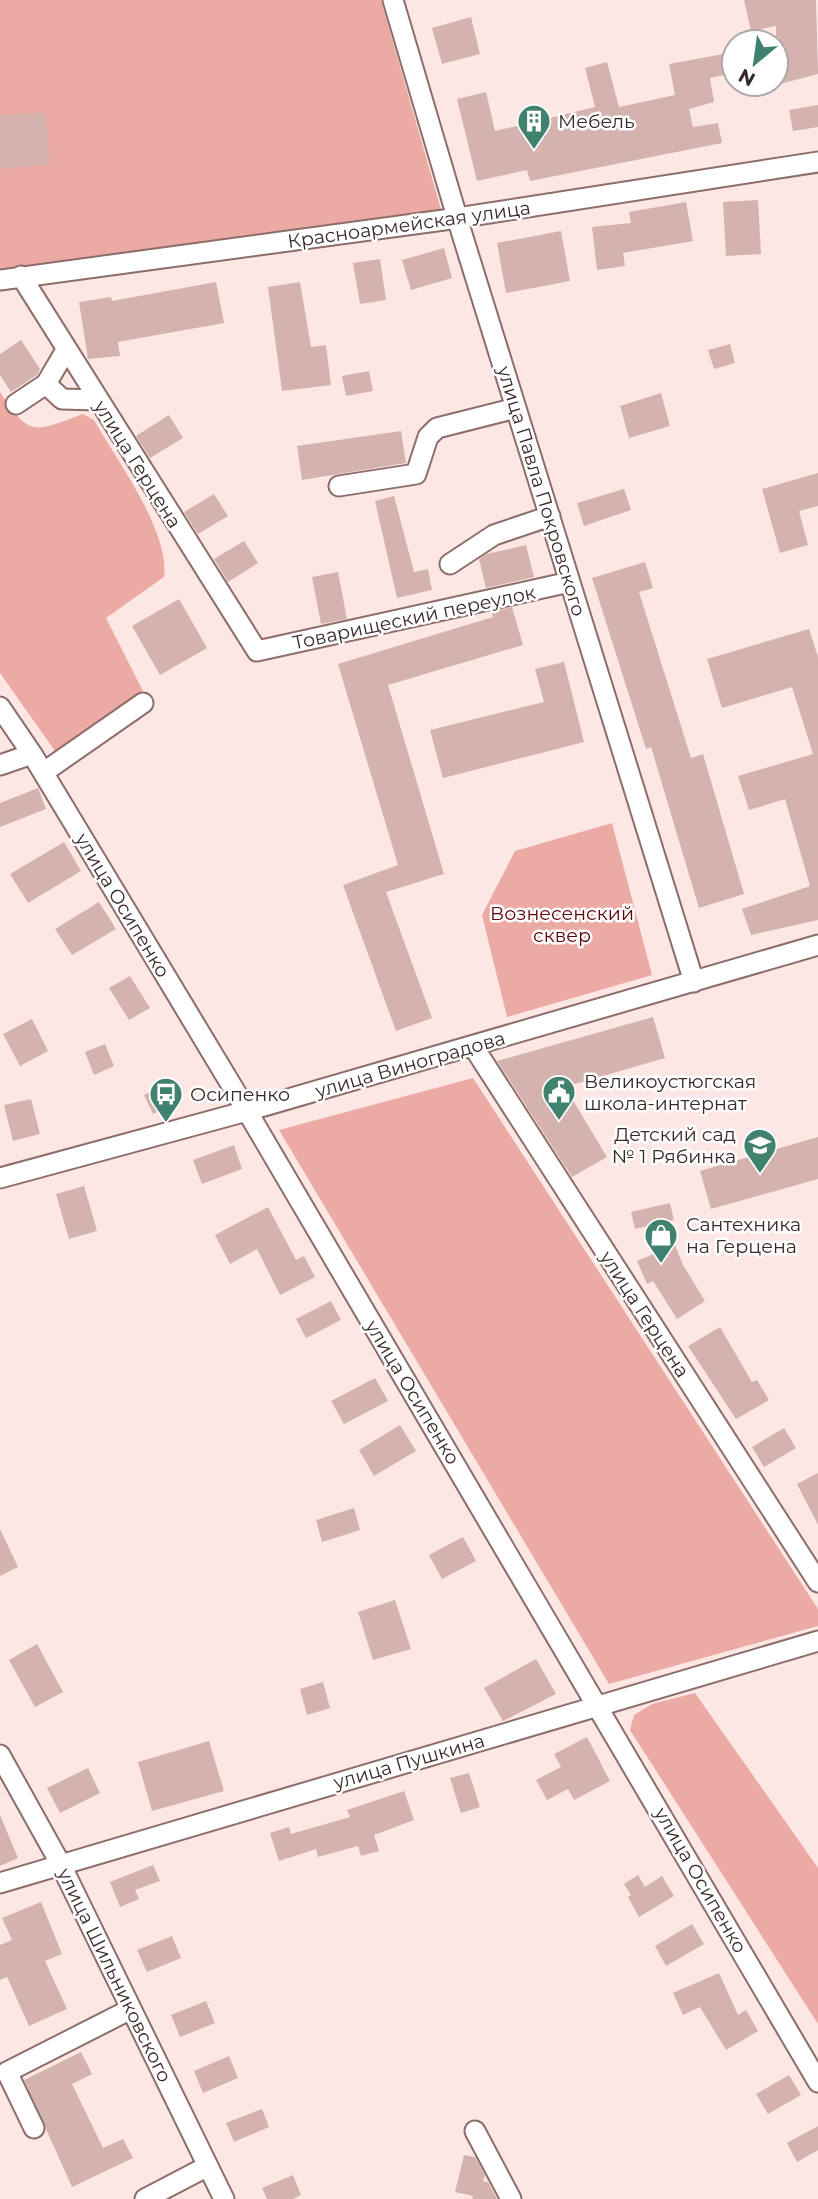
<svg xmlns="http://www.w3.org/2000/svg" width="818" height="2199" font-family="Montserrat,sans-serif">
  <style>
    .green { fill: #ebaaa4 }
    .building { fill: #d4b3af }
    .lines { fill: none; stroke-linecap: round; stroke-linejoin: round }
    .minor-casing { stroke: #8c6d6a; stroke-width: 23 }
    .minor { stroke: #fff; stroke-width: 19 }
    .labels { text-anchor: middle; stroke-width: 5; stroke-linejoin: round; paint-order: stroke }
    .poi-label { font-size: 19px; fill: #362928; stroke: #fff; text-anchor: start }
    .street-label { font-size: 19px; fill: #362928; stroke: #fff }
    .park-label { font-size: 19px; fill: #5f0009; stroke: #fff }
  </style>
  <rect width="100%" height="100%" fill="#fde7e5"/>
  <path class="green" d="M0 0H381L444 220 0 280Z
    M0 392C31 438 33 432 83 414L94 420C117 461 170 531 164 577L106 618 143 691 55 751 0 673Z
    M612 823 652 975 507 1017 482 915 515 851Z
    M473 1078 818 1609V1626L609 1684 279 1130Z
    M695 1693 818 1868V2024L630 1730 634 1715 652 1704Z"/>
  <path class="building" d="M744 0H816L818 74 780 84 776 71V26L751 31Z
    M471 17 480 54 442 64 432 28Z
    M734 52V73L710 78 714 102 689 109 693 127 718 123 722 143 530 181 527 170 477 181 457 99 486 92 495 131 595 107 585 68 607 62 619 107 675 95 669 64Z
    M818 105V127L793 131 789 110Z
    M45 112 50 164 0 169V116Z
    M758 200 761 254 726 256 723 202Z
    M686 202 693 241 623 253 625 266 597 270 592 227 631 223 629 212Z
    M561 231 570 281 506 293 497 243Z
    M444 248 452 278 411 290 402 260Z
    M380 259 386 300 360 304 353 263Z
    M216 282 224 323 118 342 120 356 88 359 79 302 111 297 112 301Z
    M300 282 311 347 326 345 331 385 282 391 268 287Z
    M21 340 40 369 37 375 11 392 0 375V354Z
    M730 344 735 363 714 369 708 350Z
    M369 371 373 391 346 396 342 376Z
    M661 393 670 426 629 438 620 406Z
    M169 415 183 438 150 458 136 436Z
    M401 431 406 463 302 480 297 446Z
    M818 473V506L799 511 808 545 780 553 762 489Z
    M624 489 631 510 584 526 577 503Z
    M214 494 228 516 198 534 184 512Z
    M394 496 414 572 428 569 432 590 397 598 375 501Z
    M244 541 258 563 228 582 214 559Z
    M526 545 534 577 486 588 479 559 487 554Z
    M645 562 653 588 639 592 691 758 703 754 744 894 699 908 651 747 646 749 592 578Z
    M338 572 347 619 321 624 312 577Z
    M179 599 207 648 160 675 132 626Z
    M512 607 523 645 388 685 444 874 386 892 432 1018 396 1031 343 885 398 865 338 664 493 617 491 612Z
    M809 629 818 657V920L751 935 742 909 810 886 785 799 749 810 738 776 813 754 792 687 722 708 707 659Z
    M564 662 584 742 443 778 430 730 544 702 535 669Z
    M38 788 46 809 0 827V803Z
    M64 842 81 871 28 903 10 874Z
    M99 902 116 929 72 955 55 929Z
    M130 976 150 1008 129 1020 109 988Z
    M653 1017 665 1058 565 1087 607 1157 572 1177 497 1061Z
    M32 1019 48 1051 20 1066 3 1034Z
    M105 1044 114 1066 94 1075 85 1052Z
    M172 1082 180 1101 153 1114 144 1095Z
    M31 1099 40 1134 13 1141 4 1105Z
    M818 1137V1179L711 1209 700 1171Z
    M234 1145 242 1169 202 1184 193 1160Z
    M84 1186 97 1231 69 1239 56 1194Z
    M670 1203 674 1220 635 1229 631 1212Z
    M268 1207 296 1260 304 1256 315 1277 280 1295 257 1249 230 1264 215 1235Z
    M675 1245 683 1265 705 1301 677 1319 653 1281 647 1284 637 1261Z
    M331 1301 341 1320 306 1338 296 1319Z
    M720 1327 752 1382 757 1380 769 1400 736 1419 688 1346Z
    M375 1378 388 1401 344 1424 331 1401Z
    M400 1425 416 1451 374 1476 359 1450Z
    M784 1428 796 1448 764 1467 752 1447Z
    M818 1473V1525L797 1484Z
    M354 1508 360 1530 322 1542 316 1520Z
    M0 1529 18 1567 0 1576Z
    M463 1537 476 1561 442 1579 429 1555Z
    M395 1600 411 1649 373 1660 358 1612Z
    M37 1644 63 1692 35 1707 9 1660Z
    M536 1659 556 1694 503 1721 484 1688Z
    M323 1682 330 1708 307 1715 300 1689Z
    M587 1737 610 1781 574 1800 568 1789 547 1800 536 1780 561 1767 554 1754Z
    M209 1741 224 1791 152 1811 138 1762Z
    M88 1768 100 1793 60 1813 47 1788Z
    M469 1773 480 1807 461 1813 450 1778Z
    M404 1791 414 1820 374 1835 379 1851 361 1856 358 1846 318 1857 316 1849 279 1861 270 1833 289 1827 291 1834 350 1817 347 1810Z
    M0 1815 18 1858 0 1866Z
    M153 1865 160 1881 135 1890 139 1899 120 1907 110 1882Z
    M638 1875 645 1887 662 1876 674 1896 639 1917 628 1897 631 1895 624 1884Z
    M41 1902 62 1954 45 1961 67 2009 29 2026 7 1977 0 1980V1945L12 1940 2 1918Z
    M692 1924 704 1944 666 1966 655 1946Z
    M172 1936 181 1958 147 1972 137 1950Z
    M719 1973 738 2015 746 2010 758 2031 726 2050 700 2007 683 2015 673 1993Z
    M206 2001 215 2023 180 2037 171 2015Z
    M81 2052 92 2074 72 2084 103 2148 123 2139 133 2158 72 2187 24 2080Z
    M229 2056 238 2078 203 2093 194 2071Z
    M789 2075 801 2095 768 2114 756 2094Z
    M262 2109 269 2127 234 2142 226 2123Z
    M818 2126V2150L797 2162 787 2143Z
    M464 2155 475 2157 485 2175 483 2181 488 2182 497 2199H472L473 2196 455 2192Z
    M293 2175 301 2195 293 2199H267L262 2188Z"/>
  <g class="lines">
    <defs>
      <path id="minor" d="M393 0 462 234 694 982
        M21 276 257 651 570 582
        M0 280 444 220 818 162
        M46 384 62 399 97 400
        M16 404 46 384 66 350
        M339 486 416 474 428 437 437 428 516 408
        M450 564 494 535 550 516
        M0 707 32 754 247 1111 818 2082
        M0 765 32 754
        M44 772 143 703
        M473 1046 818 1582
        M0 1178 247 1111 818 945
        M0 1755 60 1863 224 2199
        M0 1883 818 1641
        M34 2128 7 2072 131 2009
        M475 2131 511 2199
        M145 2199 208 2166"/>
    </defs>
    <use href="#minor" class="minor-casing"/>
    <use href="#minor" class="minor"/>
  </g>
  <defs>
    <symbol id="building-pin" viewBox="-11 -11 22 30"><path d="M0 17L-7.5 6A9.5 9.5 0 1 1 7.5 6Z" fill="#408170" stroke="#fff"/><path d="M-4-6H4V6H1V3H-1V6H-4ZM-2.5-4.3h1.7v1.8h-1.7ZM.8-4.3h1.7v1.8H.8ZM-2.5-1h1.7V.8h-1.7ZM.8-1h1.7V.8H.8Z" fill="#fff"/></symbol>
    <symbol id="civic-pin" viewBox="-11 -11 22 30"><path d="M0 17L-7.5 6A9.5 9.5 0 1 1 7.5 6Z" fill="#408170" stroke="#fff"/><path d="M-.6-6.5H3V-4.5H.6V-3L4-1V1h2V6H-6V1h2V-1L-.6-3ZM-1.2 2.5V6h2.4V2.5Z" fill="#fff"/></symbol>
    <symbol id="bus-pin" viewBox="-11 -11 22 30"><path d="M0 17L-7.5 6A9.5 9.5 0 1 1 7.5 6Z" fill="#408170" stroke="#fff"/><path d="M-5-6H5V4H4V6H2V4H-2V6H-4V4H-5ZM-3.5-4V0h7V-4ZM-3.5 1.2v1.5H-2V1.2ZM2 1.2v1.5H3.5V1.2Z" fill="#fff"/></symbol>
    <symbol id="school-pin" viewBox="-11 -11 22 30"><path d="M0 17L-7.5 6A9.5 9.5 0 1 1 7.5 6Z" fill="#408170" stroke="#fff"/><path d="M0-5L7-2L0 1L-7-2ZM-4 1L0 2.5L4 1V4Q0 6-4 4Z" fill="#fff"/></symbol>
    <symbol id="shop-pin" viewBox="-11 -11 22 30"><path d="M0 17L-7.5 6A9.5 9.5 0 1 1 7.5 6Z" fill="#408170" stroke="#fff"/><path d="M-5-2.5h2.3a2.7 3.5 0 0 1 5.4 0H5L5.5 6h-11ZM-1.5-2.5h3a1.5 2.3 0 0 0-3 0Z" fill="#fff"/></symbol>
  </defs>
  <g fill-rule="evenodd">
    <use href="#building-pin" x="515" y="102" width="38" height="52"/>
    <use href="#civic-pin" x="540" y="1073" width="38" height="52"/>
    <use href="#bus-pin" x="147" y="1075" width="38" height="52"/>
    <use href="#school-pin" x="741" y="1126" width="38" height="52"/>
    <use href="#shop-pin" x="642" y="1216" width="38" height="52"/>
  </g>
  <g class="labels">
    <g class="poi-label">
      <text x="558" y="128">Мебель</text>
      <text x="584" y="1088">Великоустюгская<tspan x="584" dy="22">школа-интернат</tspan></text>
      <text x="190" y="1101">Осипенко</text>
      <text x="736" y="1141" text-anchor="end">Детский сад<tspan x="736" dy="22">№ 1 Рябинка</tspan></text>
      <text x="686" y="1231">Сантехника<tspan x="686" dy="22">на Герцена</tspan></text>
    </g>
    <g class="street-label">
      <text transform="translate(409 224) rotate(-8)" y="7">Красноармейская улица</text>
      <text transform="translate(138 464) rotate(58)" y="7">улица Герцена</text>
      <text transform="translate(542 491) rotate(73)" y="7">улица Павла Покровского</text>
      <text transform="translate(414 617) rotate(-12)" y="7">Товарищеский переулок</text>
      <text transform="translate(123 905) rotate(59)" y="7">улица Осипенко</text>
      <text transform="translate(410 1064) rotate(-16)" y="7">улица Виноградова</text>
      <text transform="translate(645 1314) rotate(57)" y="7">улица Герцена</text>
      <text transform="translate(413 1392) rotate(59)" y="7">улица Осипенко</text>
      <text transform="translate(409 1761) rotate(-16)" y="7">улица Пушкина</text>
      <text transform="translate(701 1880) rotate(60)" y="7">улица Осипенко</text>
      <text transform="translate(115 1975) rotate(64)" y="7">улица Шильниковского</text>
    </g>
    <g class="park-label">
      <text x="562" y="920">Вознесенский<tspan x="562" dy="22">сквер</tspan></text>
    </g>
  </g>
  <g transform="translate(755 63) rotate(209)"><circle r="33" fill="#ffffff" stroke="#afa9a9" stroke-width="2"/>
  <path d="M0-5L12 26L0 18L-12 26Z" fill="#408170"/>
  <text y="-10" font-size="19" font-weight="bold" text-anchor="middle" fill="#362928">N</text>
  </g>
</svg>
